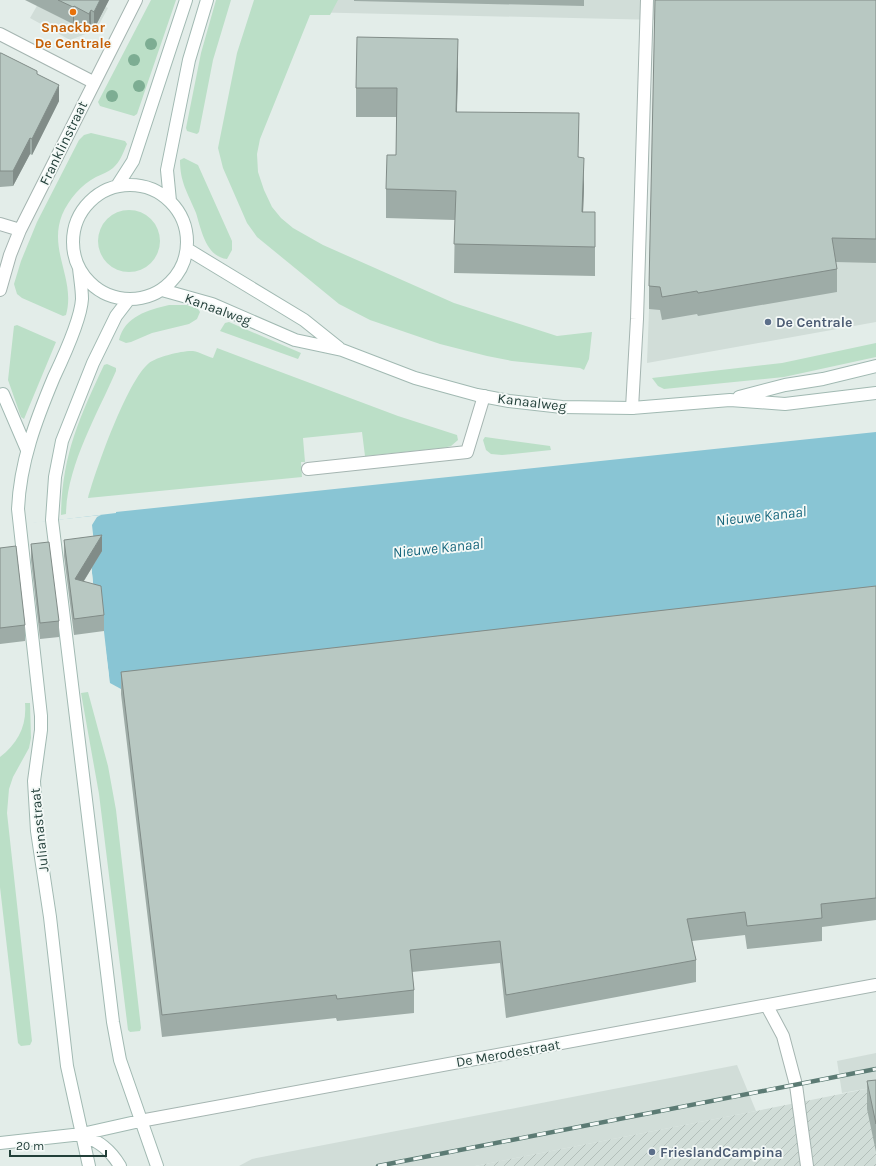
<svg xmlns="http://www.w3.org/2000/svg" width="876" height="1166" font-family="Karla,sans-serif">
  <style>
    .built { fill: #d1ddd8 }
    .industrial { fill: url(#industrial-furrows) }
    .grass { fill: #bbdfc7 }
    .water { fill: #89c5d4 }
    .pier { fill: #e3ede9 }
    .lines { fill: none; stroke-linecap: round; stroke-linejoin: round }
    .lane-casing { stroke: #a5b5b1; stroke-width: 14 }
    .street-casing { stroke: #a5b5b1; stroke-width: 14 }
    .secondary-casing { stroke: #a1b9b2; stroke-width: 14 }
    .lane { stroke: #fff; stroke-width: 12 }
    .street { stroke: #fff; stroke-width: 12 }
    .secondary { stroke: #fff; stroke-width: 12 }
    .rail-casing { stroke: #5c7b74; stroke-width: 4.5 }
    .rail { stroke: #f4f9f7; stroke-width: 3; stroke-dasharray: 9; stroke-linecap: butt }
    .tree { fill: #7dad93 }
    .wall { fill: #9eaca7 }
    .shaded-wall { fill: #818c88 }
    .building { fill: #b8c8c2; stroke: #818c88 }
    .food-dot { fill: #e8710a; stroke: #f4f9f7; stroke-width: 1.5 }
    .service-dot { fill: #5c6f8a; stroke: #f4f9f7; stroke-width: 1.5 }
    .labels { text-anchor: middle; stroke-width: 3.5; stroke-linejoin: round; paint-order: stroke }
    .food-label { font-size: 14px; font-weight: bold; fill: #c56008; stroke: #f4f9f7 }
    .street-label { font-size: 14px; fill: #223f39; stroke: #f4f9f7 }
    .service-label { font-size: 14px; font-weight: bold; fill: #4e5e75; stroke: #f4f9f7; text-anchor: start }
    .water-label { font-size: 15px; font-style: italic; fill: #19687e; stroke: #f4f9f7 }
  </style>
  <defs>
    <pattern id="industrial-furrows" width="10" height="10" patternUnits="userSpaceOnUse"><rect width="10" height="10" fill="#d1ddd8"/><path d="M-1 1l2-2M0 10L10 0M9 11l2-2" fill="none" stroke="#b3bfba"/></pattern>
  </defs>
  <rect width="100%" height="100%" fill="#e3ede9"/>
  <path class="built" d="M93 0 108 8 96 30 70 40 30 18 38 4Z
    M302 0H876V322L647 363 660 20 302 12Z
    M876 1053V1087L842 1093 837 1061Z
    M737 1065 756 1111 475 1166H239L252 1159Z"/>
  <path class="industrial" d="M876 1087V1166H475L756 1111Z"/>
  <path class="grass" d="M151 0H176L137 114 134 116 100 106 98 102Z
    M216 0H231L213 60 199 132 197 134 187 131 186 128 201 53Z
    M254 0H338L330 15H310L260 139 257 154 258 172 264 190 272 207 281 218 293 228 323 245 454 303 557 336 592 332 589 359 584 370 580 368 512 361 487 356 440 344 370 320 339 304 257 237 247 223 223 168 218 148 237 53Z
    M91 133 125 141 127 144C123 153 120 162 113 168 108 172 102 174 96 177 81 185 69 199 62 215 48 251 76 279 66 315L63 316 22 298 17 294 14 284 21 261 37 222 79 140 84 135Z
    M184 158 198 165 232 241V250L227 259C206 257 201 229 196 213 188 193 180 183 180 160Z
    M98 241a31 31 0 1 1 62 0a31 31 0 1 1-62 0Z
    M169 305H187L198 309 200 312 197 319 189 324 152 333 131 342 126 343 119 340C125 316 148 310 169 305Z
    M229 322 301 353 298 359 220 331 225 323Z
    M17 325 56 342 24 419 21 417 8 380 14 326Z
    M876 343V357L784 377 664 389 658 386 652 378 782 363Z
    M217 348 398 416 457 435 458 440 451 446 443 448 365 456 362 432 303 438 305 462H301L302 477 88 498C96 469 127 381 149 363 156 357 184 350 193 351 200 352 206 356 213 358Z
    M107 364 116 368V371C97 415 67 465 66 514L61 515C62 456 79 418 104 365Z
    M485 437 550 446 551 450 502 455 491 454 486 450 483 440Z
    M88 692 108 766 116 810 141 1028 140 1031 130 1032 128 1030 99 794 81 693Z
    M25 703H30L31 738 29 748 13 777 9 789 7 813 32 1041 30 1045 21 1046 18 1043 0 887V757C18 743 27 726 25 703Z"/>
  <path class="water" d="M876 432V592L803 611 121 689 110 683 103 631 95 602 91 563 0 527 116 513V512Z"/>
  <path class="pier" d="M101 515 97 517 92 525 96 561 91 564 95 601 101 605 109 676 0 688V642L102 629 95 604 0 614V572L90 561 93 554 0 566V526Z"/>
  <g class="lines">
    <defs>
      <path id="lane" d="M632 408 637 319 647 0
        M308 469 467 452 484 396
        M767 1006 783 1036 796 1085 807 1166"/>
      <path id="street" d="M0 34 93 82
        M0 224 20 230
        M0 290 10 255 20 230 136 0
        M140 1121 876 985"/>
      <path id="secondary" d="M73 242a57 57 0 1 1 114 0a57 57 0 1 1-114 0Z
        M117 186 133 161 186 0
        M170 201 167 170 189 60 207 0
        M187 249 304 320 339 348
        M79 268C80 278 82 289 82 299 81 318 63 358 54 377 36 420 20 462 18 509L41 716V730L34 781 37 831 50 917 67 1066 89 1166
        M162 290 212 304 295 340 342 350 415 378 477 395 509 401 562 407 632 408 730 400 785 404 876 393
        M129 299 116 316 93 363 62 441 55 477 52 520 113 1022 120 1060 157 1166
        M3 394 27 450
        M739 397 785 385 823 379 876 366
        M82 1134C99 1142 110 1149 120 1166
        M0 1143 82 1134 140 1121"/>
    </defs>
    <use href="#lane" class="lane-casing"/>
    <use href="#street" class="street-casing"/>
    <use href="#secondary" class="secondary-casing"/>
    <use href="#lane" class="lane"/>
    <use href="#street" class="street"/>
    <use href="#secondary" class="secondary"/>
    <defs>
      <path id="rail" d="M378 1166 876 1069"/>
    </defs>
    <use href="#rail" class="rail-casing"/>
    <use href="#rail" class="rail"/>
  </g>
  <g class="tree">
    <circle cx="151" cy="44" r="6"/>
    <circle cx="134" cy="60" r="6"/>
    <circle cx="139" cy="86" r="6"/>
    <circle cx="112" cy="96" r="6"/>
  </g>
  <path class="wall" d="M25 0H109L94 29 91 27 89 31 74 23 73 24Z
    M354 0H584V6L354 1Z
    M876 0V263L835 262 837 269V292L698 316 697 314 662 320 660 310 649 309V286Z
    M0 53 37 74 59 101 32 155 30 154 13 186 0 187Z
    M458 68 457 112 579 157 584 186 583 212H595V276L454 273 455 220 386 218V189L396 155 397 117H356V88Z
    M64 540 102 551 84 581 104 615V631L74 635 64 556Z
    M31 544 59 621V637L40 639 31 560Z
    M0 548 25 625V641L0 644Z
    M876 586V920L822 927V941L747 949 745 935 692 941 696 960V982L506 1018 500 963 412 972 414 990V1013L337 1021 336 1018 162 1037 121 694V672Z
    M876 1080V1152L867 1109V1081Z"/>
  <path class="shaded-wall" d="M100 0H109L94 29V12Z
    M74 6V23L73 24V7Z
    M91 10V27L89 31V14Z
    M458 39V68L456 141V112Z
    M59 85V101L32 155V139Z
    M30 138V154L13 186V171Z
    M584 158V186L582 241V212Z
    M102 535V551L75 595V579Z"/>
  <path class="building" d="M58 0H100L94 12 91 10 89 14 74 6 73 7Z
    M655 0H876V239L832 238 837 269 698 293 697 291 662 297 660 287 649 286Z
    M357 37 458 39 456 112 579 113 578 157 584 158 582 212H595V247L454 244 456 191 386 189 387 155H396L397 88H356Z
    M0 53H1L37 71V74L59 85 32 139 30 138 13 171H0Z
    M102 535 75 579 101 586 104 615 74 619 64 540Z
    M49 542 59 621 40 623 31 544Z
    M16 546 25 625 0 628V548Z
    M876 586V898L821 904 822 918 747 926 745 912 687 919 696 960 506 995 500 941 410 950 414 990 337 999 336 995 162 1015 121 672Z
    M876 1080V1124L867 1081Z"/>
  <circle class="food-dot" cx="73" cy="12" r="4"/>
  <g class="service-dot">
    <circle cx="768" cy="322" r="4"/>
    <circle cx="652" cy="1152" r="4"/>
  </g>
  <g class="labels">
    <g class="food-label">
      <text x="73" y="32">Snackbar<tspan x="73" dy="16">De Centrale</tspan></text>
    </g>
    <g class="street-label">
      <text transform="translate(63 143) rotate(-64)" y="5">Franklinstraat</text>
      <text transform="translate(218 309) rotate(20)" y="5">Kanaalweg</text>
      <text transform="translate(532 402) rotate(7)" y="5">Kanaalweg</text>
      <text transform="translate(39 830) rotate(-96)" y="5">Julianastraat</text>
      <text transform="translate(508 1053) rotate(-10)" y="5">De Merodestraat</text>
    </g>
    <g class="service-label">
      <text x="776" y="327">De Centrale</text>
      <text x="660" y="1157">FrieslandCampina</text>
    </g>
    <g class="water-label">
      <text transform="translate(761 516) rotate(-6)" y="5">Nieuwe Kanaal</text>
      <text transform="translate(438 548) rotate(-6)" y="5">Nieuwe Kanaal</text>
    </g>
  </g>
  <path d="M10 1150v6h96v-6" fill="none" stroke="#223f39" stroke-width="2"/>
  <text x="16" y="1150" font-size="12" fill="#223f39" stroke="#f4f9f7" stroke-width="3" paint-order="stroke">20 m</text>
</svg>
